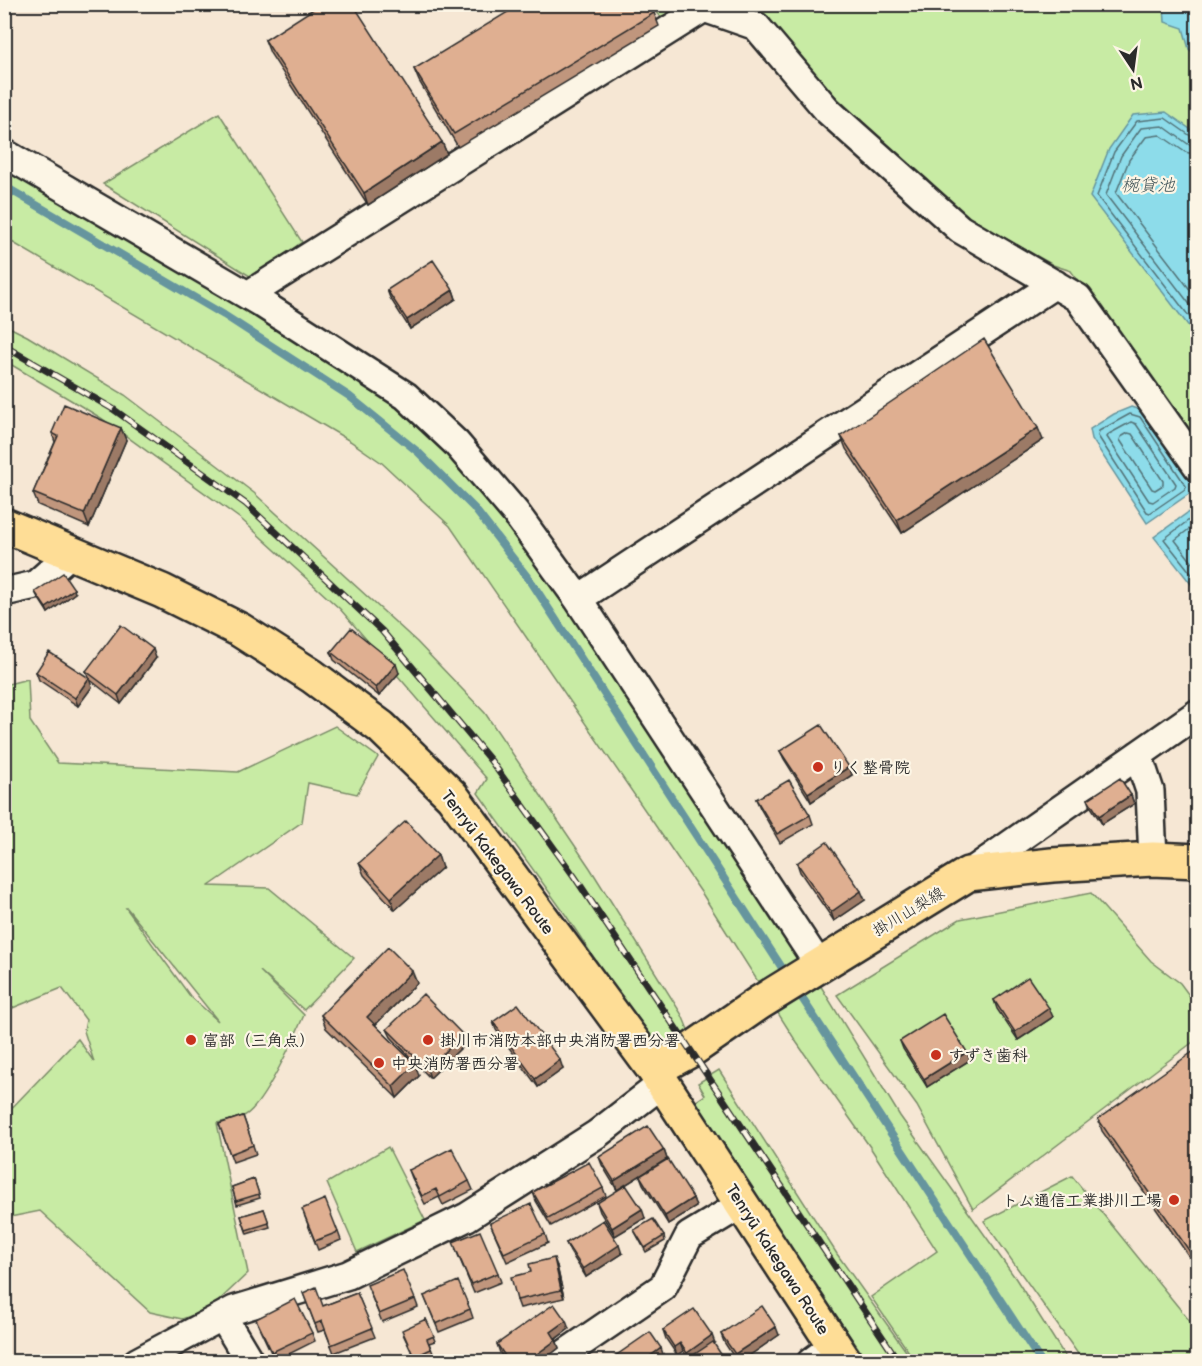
<svg xmlns="http://www.w3.org/2000/svg" width="1202" height="1366" font-family="'Balsamiq Sans','Klee One',sans-serif">
  <style>
    .green { fill: #c8eba4; stroke: #7a8b68; stroke-width: 1.5; fill-rule: evenodd }
    .water { fill: #8ddcea; stroke: #66959e; stroke-width: 1.5 }
    .lines { fill: none; stroke-linecap: round; stroke-linejoin: round }
    .shore { stroke: #527277; stroke-width: 1.5 }
    .stream { stroke: #66959e; stroke-width: 8 }
    .minor-casing { stroke: #2b2b2b; stroke-width: 32 }
    .major-casing { stroke: #2b2b2b; stroke-width: 38 }
    .minor { stroke: #fcf5e5; stroke-width: 27 }
    .major { stroke: #fedd96; stroke-width: 33 }
    .rail-casing { stroke: #2b2b2b; stroke-width: 7 }
    .rail { stroke: #fcf5e5; stroke-width: 4.5; stroke-dasharray: 14; stroke-linecap: butt }
    .wall { fill: #c0967d; stroke: #2b2b2b; stroke-width: 1.5 }
    .shaded-wall { fill: #9c7a66; stroke: #2b2b2b; stroke-width: 1.5 }
    .building { fill: #dfaf91; stroke: #2b2b2b; stroke-width: 1.5 }
    .poi-dot { fill: #c8321e; stroke: #fcf5e5; stroke-width: 2 }
    .labels { text-anchor: middle; stroke-width: 4.5; stroke-linejoin: round; paint-order: stroke }
    .poi-label { font-size: 16px; font-weight: bold; fill: #2b2b2b; stroke: #fcf5e5; text-anchor: start }
    .street-label { font-size: 16px; fill: #2b2b2b; stroke: #fcf5e5 }
    .water-label { font-size: 18px; font-style: italic; fill: #44575b; stroke: #fcf5e5 }
  </style>
  <rect width="100%" height="100%" fill="#f6e7d4"/>
  <filter id="ink" filterUnits="userSpaceOnUse"><feTurbulence type="fractalNoise" baseFrequency=".0167" numOctaves="2"/><feDisplacementMap in="SourceGraphic" scale="12" xChannelSelector="R" yChannelSelector="G"/><feConvolveMatrix kernelMatrix="1 2 1 2 8 2 1 2 1" color-interpolation-filters="sRGB"/></filter>
  <g filter="url(#ink)">
    <path class="green" d="M651 5H1197V446L1071 271 1053 265 960 213 801 64 704 8 660 16Z
      M219 113 302 242 253 278 103 184Z
      M5 168 254 312 366 381 432 436 568 599 800 952 900 1116 1016 1279 1068 1361H915L871 1297 937 1251 870 1147 797 1043 703 895 450 526 382 463 350 441 5 238Z
      M5 325 27 336 125 395 254 493 417 642 485 713 590 868 682 1015 689 1032 679 1043 659 1044 646 1036 565 914 478 793 487 779 340 609 242 520 101 418 5 361Z
      M28 679 30 721 58 763 238 772 335 726 378 757 357 794 308 783 302 822 209 886 269 888 354 958 304 1010 260 971 304 1015C295 1036 263 1107 244 1116 236 1120 225 1121 217 1123L248 1273 210 1309 182 1319 150 1312 40 1211 5 1218V1115L78 1039 94 1062 84 1031 86 1020 62 988 10 1009 5 1004 4 685ZM126 908H127L218 1021 190 996Z
      M1091 893 1151 961 1180 983 1197 1006V1039L973 1209 917 1106 837 995 960 919Z
      M719 1070 837 1254 913 1361H867L692 1104 705 1095 698 1083Z
      M388 1147 425 1220 357 1252 327 1183Z
      M1072 1176 1197 1330V1361H1083L984 1221Z"/>
    <path class="water" d="M1164 5H1197V56L1189 49 1183 28 1165 22Z
      M1166 112 1197 134V337L1090 197 1109 149 1133 115Z
      M1131 407 1143 411 1196 489 1147 523 1092 439 1090 429 1114 414Z
      M1197 506 1198 589H1195L1154 537Z"/>
    <g class="lines">
      <path class="shore" d="M1198 138 1192 137 1165 118 1137 121 1114 152 1097 196 1198 328
        M1198 146 1188 144 1163 126 1141 128 1121 156 1106 195 1198 315
        M1198 155 1185 152 1160 135 1146 137 1129 160 1116 193 1198 300
        M1130 414 1140 417 1186 486 1185 489 1150 513 1147 512 1098 436 1099 431Z
        M1131 422 1136 424 1176 484 1175 487 1153 502 1149 501 1107 437 1109 434Z
        M1128 433 1132 434 1163 481V485L1155 490 1152 489 1120 440 1121 437Z
        M1198 513 1164 539 1198 582
        M1198 522 1175 540 1198 570"/>
      <path class="stream" d="M4 186 224 315 349 396 418 452 474 508 532 583 788 977
        M796 989 1041 1362"/>
      <defs>
        <path id="minor" d="M4 153 261 303 406 396 456 443 515 512 578 599 819 965
          M248 295 704 8 756 26 828 111 960 229 1078 298 1198 467
          M4 592 35 585 71 553
          M578 599 1055 284
          M1138 755 1150 791 1153 859
          M968 874 1198 713
          M223 1317 250 1362
          M137 1362 234 1310 348 1275 467 1217 597 1134 663 1083
          M553 1362 663 1287 689 1236 742 1204
          M811 1362 834 1345"/>
        <path id="major" d="M4 525 162 591 240 630 312 676 381 727 452 796 654 1070 845 1362
          M654 1070 691 1050 759 1003 968 874 1052 865 1153 859 1198 861"/>
      </defs>
      <use href="#minor" class="minor-casing"/>
      <use href="#major" class="major-casing"/>
      <use href="#minor" class="minor"/>
      <use href="#major" class="major"/>
      <defs>
        <path id="rail" d="M4 346 113 409 246 504 382 631 491 761 574 876 899 1362"/>
      </defs>
      <use href="#rail" class="rail-casing"/>
      <use href="#rail" class="rail"/>
    </g>
    <path class="wall" d="M654 13 659 26 458 147 419 81 414 69Z
      M265 40 442 142 447 154 368 205 270 53Z
      M387 290H453L456 299 410 329 390 298Z
      M121 428 126 440 89 527 38 505 33 493 55 442 52 433Z
      M841 436 1043 440 902 533 846 449Z
      M35 592 75 593 48 613 37 596Z
      M331 652 399 673 379 696 334 660Z
      M156 658 121 704 89 679 92 687 78 706 39 680 36 672 89 678 86 671Z
      M780 751 852 775 811 802 784 759Z
      M1131 795 1134 804 1102 824 1091 807 1088 799Z
      M756 799 810 815 813 824 780 843 760 808Z
      M359 863 442 868 395 910 364 875Z
      M797 863 865 900 834 921 800 872Z
      M417 983 375 1025 415 1064 419 1076 397 1098 326 1028 321 1015Z
      M994 1000 1053 1017 1018 1040 997 1009Z
      M493 1022 563 1069 538 1087 496 1030Z
      M387 1029 466 1043 430 1078 391 1037Z
      M900 1041 967 1052 970 1060 927 1087 903 1049Z
      M1197 1057V1268L1102 1131 1098 1119Z
      M243 1116 256 1154 233 1162 219 1124Z
      M664 1150 667 1159 617 1190 602 1165 599 1157Z
      M409 1170 469 1181 473 1190 443 1205 439 1197 425 1204 412 1178Z
      M640 1176 693 1198 696 1207 668 1224 643 1184Z
      M254 1179 260 1198 237 1205 232 1187Z
      M603 1188 606 1196 551 1226 536 1201 533 1192Z
      M597 1203 645 1218 615 1236 600 1212Z
      M264 1209 270 1227 247 1234 241 1216Z
      M305 1217 338 1232 341 1240 318 1250Z
      M490 1223 545 1234 548 1243 507 1262Z
      M634 1230 664 1236 665 1241 646 1252Z
      M566 1243 622 1254 586 1277 570 1252Z
      M456 1250 498 1273 501 1282 474 1293Z
      M557 1266 564 1298 520 1308 517 1300 531 1272Z
      M303 1293 323 1306 357 1293 375 1337 334 1353 325 1330 318 1332Z
      M370 1293 415 1299 418 1307 382 1322Z
      M424 1296 470 1309 473 1318 439 1332Z
      M256 1319 312 1333 315 1341 275 1361 259 1327Z
      M426 1319 435 1341 429 1343 433 1353 416 1361 403 1334Z
      M569 1329 556 1339 559 1348 541 1362H506L500 1353 497 1344Z
      M663 1330 715 1343 688 1358 683 1351 677 1355 666 1339Z
      M721 1334 779 1335 740 1362H737L724 1342Z"/>
    <path class="shaded-wall" d="M442 142 447 154 368 205 364 193Z
      M453 290 456 299 410 329 407 320Z
      M121 428 126 440 89 527 84 514Z
      M1038 428 1043 440 902 533 897 520Z
      M74 589 75 593 48 613 46 608Z
      M153 649 156 658 121 704 118 695Z
      M396 664 399 673 379 696 376 688Z
      M89 678 92 687 78 706 75 698Z
      M849 767 852 775 811 802 808 793Z
      M1131 795 1134 804 1102 824 1099 816Z
      M438 855 442 868 395 910 391 898Z
      M861 891 865 900 834 921 831 912Z
      M412 971 417 983 371 1029 367 1017Z
      M1049 1008 1053 1017 1018 1040 1015 1032Z
      M463 1035 466 1043 430 1078 427 1069Z
      M967 1052 970 1060 927 1087 924 1079Z
      M560 1060 563 1069 538 1087 535 1079Z
      M415 1064 419 1076 397 1098 393 1086Z
      M664 1150 667 1159 617 1190 614 1181Z
      M693 1198 696 1207 668 1224 665 1216Z
      M642 1209 645 1218 615 1236 612 1228Z
      M619 1245 622 1254 586 1277 583 1269Z
      M554 1258 557 1266 564 1298 561 1290Z
      M566 1321 569 1329 554 1340 551 1332Z
      M776 1327 779 1335 740 1362H737L735 1354Z
      M712 1335 715 1343 690 1361 687 1353Z
      M556 1340 559 1348 541 1362H526Z
      M680 1343 683 1351 677 1355 674 1347Z
      M661 1348 664 1357 657 1362H642Z"/>
    <path class="building" d="M321 4H353L442 142 364 193 265 40Z
      M521 4H649L654 13 454 134 414 69Z
      M433 260 453 290 407 320 387 290Z
      M984 339 1038 428 897 520 841 436Z
      M64 404 121 428 84 514 33 493 58 436 52 433Z
      M63 573 74 589 46 608 35 592Z
      M121 625 153 649 118 695 86 671Z
      M351 628 396 664 376 688 331 652Z
      M49 652 89 678 75 698 36 672Z
      M821 725 849 767 808 793 780 751Z
      M1120 778 1131 795 1099 816 1088 799Z
      M789 780 810 815 777 834 756 799Z
      M406 821 438 855 391 898 359 863Z
      M827 842 861 891 831 912 797 863Z
      M388 947 412 971 367 1017 415 1064 393 1086 321 1015Z
      M1028 977 1049 1008 1015 1032 994 1000Z
      M423 994 463 1035 427 1069 387 1029Z
      M518 1004 560 1060 535 1079 493 1022Z
      M943 1014 967 1052 924 1079 900 1041Z
      M1194 1051 1197 1057V1262L1098 1119Z
      M243 1116 253 1145 230 1154 219 1124Z
      M648 1126 664 1150 614 1181 599 1157Z
      M452 1148 469 1181 440 1197 436 1189 422 1196 409 1170Z
      M668 1159 693 1198 665 1216 640 1176Z
      M589 1162 603 1188 548 1218 533 1192Z
      M254 1179 259 1194 236 1201 232 1187Z
      M626 1185 642 1209 612 1228 597 1203Z
      M325 1199 338 1232 315 1241 302 1209Z
      M531 1204 545 1234 504 1253 490 1223Z
      M264 1209 269 1223 246 1230 241 1216Z
      M653 1219 664 1236 645 1248 634 1230Z
      M603 1220 619 1245 583 1269 566 1243Z
      M480 1231 498 1273 471 1284 453 1242Z
      M554 1258 561 1290 517 1300 511 1277 531 1272 529 1264Z
      M403 1270 415 1299 379 1314 367 1285Z
      M458 1281 470 1309 436 1324 424 1296Z
      M316 1287 323 1306 357 1293 372 1328 331 1345 322 1321 315 1324 303 1293Z
      M295 1299 312 1333 272 1352 256 1319Z
      M554 1304 566 1321 551 1332 556 1340 526 1362H509L497 1344Z
      M762 1306 776 1327 735 1354 721 1334Z
      M694 1309 712 1335 687 1353 680 1343 674 1347 663 1330Z
      M426 1319 434 1336 427 1339 431 1349 414 1357 402 1330Z
      M650 1332 661 1348 642 1362H613L611 1359Z
      M713 1342 726 1362H683Z"/>
  </g>
  <g class="poi-dot">
    <circle cx="818" cy="767" r="6"/>
    <circle cx="191" cy="1040" r="6"/>
    <circle cx="428" cy="1040" r="6"/>
    <circle cx="936" cy="1055" r="6"/>
    <circle cx="379" cy="1063" r="6"/>
    <circle cx="1174" cy="1200" r="6"/>
  </g>
  <g class="labels">
    <g class="poi-label">
      <text x="830" y="773">りく整骨院</text>
      <text x="203" y="1046">富部（三角点）</text>
      <text x="440" y="1046">掛川市消防本部中央消防署西分署</text>
      <text x="948" y="1061">すずき歯科</text>
      <text x="391" y="1069">中央消防署西分署</text>
      <text x="1162" y="1206" text-anchor="end">トム通信工業掛川工場</text>
    </g>
    <g class="street-label">
      <text transform="translate(498 862) rotate(53)" y="6">Tenryū Kakegawa Route</text>
      <text transform="translate(908 911) rotate(-31)" y="6">掛川山梨線</text>
      <text transform="translate(778 1259) rotate(57)" y="6">Tenryū Kakegawa Route</text>
    </g>
    <g class="water-label">
      <text x="1148" y="191">椀貸池</text>
    </g>
  </g>
  <rect width="1202" height="1366" fill="none" stroke="#fcf5e5" stroke-width="24"/>
  <rect x="12" y="12" width="1178" height="1342" fill="none" stroke="#2b2b2b" stroke-width="2" filter="url(#ink)"/>
  <g transform="translate(1133 69) rotate(167)" stroke="#fcf5e5" stroke-width="4.5" paint-order="stroke">
  <path d="M0-4.5L10 22L0 15L-10 22Z" fill="#2b2b2b"/>
  <text y="-9" font-size="16" font-weight="bold" text-anchor="middle" fill="#2b2b2b">N</text>
  </g>
</svg>
